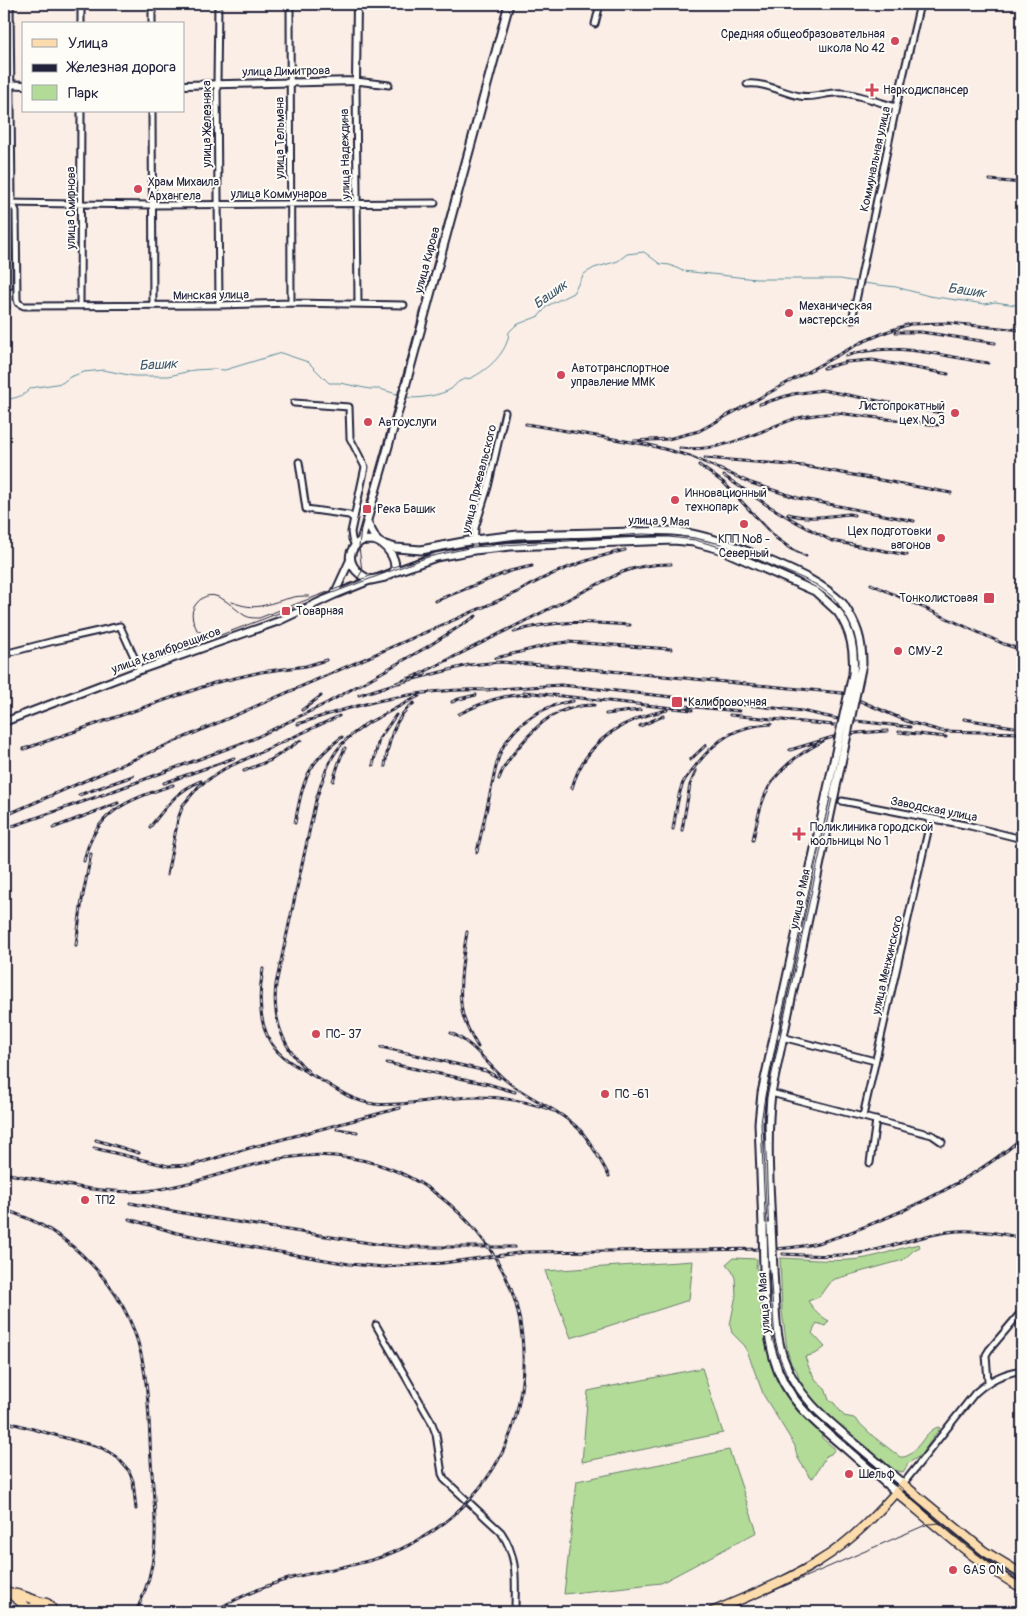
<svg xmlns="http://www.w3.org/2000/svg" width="1026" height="1616" font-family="Pangolin,sans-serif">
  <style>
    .green { fill: #b2db98; stroke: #6a7e6a }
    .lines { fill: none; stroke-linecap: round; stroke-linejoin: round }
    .stream { stroke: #5d8e9c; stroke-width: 1 }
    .minor-casing { stroke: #22223b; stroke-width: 9 }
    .tertiary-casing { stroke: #22223b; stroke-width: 10 }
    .secondary-casing { stroke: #22223b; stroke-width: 11 }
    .primary-casing { stroke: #22223b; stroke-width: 11 }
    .minor { stroke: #fdfcf7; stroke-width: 5 }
    .tertiary { stroke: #fdfcf7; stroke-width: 6 }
    .secondary { stroke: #fdfcf7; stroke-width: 7 }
    .primary { stroke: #fcdcac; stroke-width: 8 }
    .tram { stroke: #22223b; stroke-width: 1 }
    .rail-casing { stroke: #22223b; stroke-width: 3 }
    .rail { stroke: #fdfcf7; stroke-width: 1; stroke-dasharray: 4; stroke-linecap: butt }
    .secondary-bridge-casing { stroke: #22223b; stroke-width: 11; stroke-linecap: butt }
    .secondary-bridge { stroke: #fdfcf7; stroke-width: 7 }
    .poi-dot { fill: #d1495b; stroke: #fdfcf7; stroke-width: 2 }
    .labels { text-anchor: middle; stroke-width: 4; stroke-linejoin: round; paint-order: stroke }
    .poi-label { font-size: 12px; fill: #22223b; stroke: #fdfcf7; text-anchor: start }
    .street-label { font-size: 12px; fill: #22223b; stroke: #fdfcf7 }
    .water-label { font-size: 14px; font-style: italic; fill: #40586b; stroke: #fdfcf7 }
  </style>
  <rect width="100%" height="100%" fill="#faeee7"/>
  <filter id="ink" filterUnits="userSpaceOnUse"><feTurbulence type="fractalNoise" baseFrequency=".02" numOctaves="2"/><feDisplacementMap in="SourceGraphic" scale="10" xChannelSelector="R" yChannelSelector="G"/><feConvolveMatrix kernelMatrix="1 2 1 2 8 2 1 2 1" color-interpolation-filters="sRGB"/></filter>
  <g filter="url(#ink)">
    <path class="green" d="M919 1244 920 1247 914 1250 903 1260 835 1279 829 1283 819 1297 808 1301C813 1309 820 1316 829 1321L825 1326 817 1323 812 1333 825 1347 817 1353 805 1357 809 1368 816 1380 825 1388 829 1400 834 1403 844 1416 854 1418 874 1437 900 1457C916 1459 922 1432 938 1427L940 1428 920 1456 907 1464V1466L903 1472 893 1470 881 1461 846 1432 808 1396 799 1380 797 1371 791 1364 787 1349 782 1311 780 1258C807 1259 840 1263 866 1258 884 1255 901 1247 919 1244Z
      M733 1258 757 1259 756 1268 758 1271C762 1314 762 1361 788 1397 797 1409 809 1420 820 1431L822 1438 835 1449 831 1454 826 1456 813 1478 809 1477C805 1465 796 1462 795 1446L764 1396 745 1346 732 1333 730 1325 736 1295 735 1278 732 1271 726 1264Z
      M693 1261 689 1300 571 1338 545 1271Z
      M702 1368 723 1433 582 1462 588 1391Z
      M729 1450 757 1532 661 1583 564 1594 577 1481Z"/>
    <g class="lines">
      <path class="stream" d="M862 283 896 287 929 296 985 304 995 302 1022 306
        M406 397C416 400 442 395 451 389 454 387 456 383 460 381 463 379 467 379 471 378 488 370 508 352 509 332L516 325 539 316 547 306 573 293 584 274 594 268 618 261 627 254 644 252 660 264 670 265 683 271 756 279H840L858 282
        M4 400C15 398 23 397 31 388L62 383 70 377 84 372 103 370 134 376H169L194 370 212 369 225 370 281 353 308 362 329 383H340L370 389H380L400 395"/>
      <defs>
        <path id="minor" d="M10 4 12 202 16 211 17 299 18 303 24 306 219 305 291 303 404 305
          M81 4V24
          M152 4V24
          M218 4 217 84 219 305
          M290 4 291 303
          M595 24 600 4
          M747 84C765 82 783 93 800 96 815 99 828 91 843 93 858 94 880 103 896 107
          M152 111 153 305
          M4 203 152 205 435 203
          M9 286V210L12 202
          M358 304 356 81 389 85
          M80 306 81 111
          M4 307H6
          M852 320 896 107 920 4
          M294 403 349 407 350 438 365 467 351 532 352 539 355 546
          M299 462 306 509 349 515 353 518
          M474 550 475 528 488 487 505 412
          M4 654 54 641 120 626 140 670
          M842 801 970 826 1022 839
          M774 1035 875 1061
          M771 1093 932 1135 942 1142
          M863 1116 931 818
          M870 1163 876 1120
          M376 1325 431 1421 436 1434 442 1474 445 1480 501 1532C519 1559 515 1581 515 1612
          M988 1381 986 1355 989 1350 1022 1311
          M903 1484 975 1393C991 1379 1002 1374 1022 1370"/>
        <path id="tertiary" d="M4 84 24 85
          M184 85 356 81 357 4
          M334 595 350 560
          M4 722 140 670 279 621 334 595 371 580"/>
        <path id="secondary" d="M367 523 377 541
          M373 540C386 543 398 559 394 572L385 577 371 580C357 575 343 560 355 546 356 545 359 542 361 541 364 540 370 540 373 540Z
          M361 541 406 383 509 4
          M382 544 396 548 421 550 474 540 518 535 674 531C710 536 738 547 772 562 798 573 823 584 843 604
          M394 572 436 557 474 550 511 546 674 540 694 542 720 549 815 591 838 612
          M763 1226 759 1123 762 1093 827 793
          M771 1226C769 1181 766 1138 771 1093L834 796
          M764 1270C766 1300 766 1329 774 1358 784 1397 814 1422 844 1447 861 1462 878 1477 896 1492
          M773 1270C775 1299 774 1330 783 1358 796 1395 824 1418 853 1442 870 1456 886 1470 903 1484"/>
        <path id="primary" d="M896 1492C936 1525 976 1563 1022 1588
          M4 1591 21 1595 41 1602
          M9 1593 32 1611
          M32 1612 33 1607 41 1602C47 1602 52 1605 52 1612
          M712 1612C748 1596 786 1582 819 1561 851 1542 879 1512 903 1484L984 1551 1022 1574"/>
      </defs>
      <use href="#minor" class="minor-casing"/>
      <use href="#tertiary" class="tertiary-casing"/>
      <use href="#secondary" class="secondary-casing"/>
      <use href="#primary" class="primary-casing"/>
      <use href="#minor" class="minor"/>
      <use href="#tertiary" class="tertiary"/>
      <use href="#secondary" class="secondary"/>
      <use href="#primary" class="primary"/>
      <path class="tram" d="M356 582 362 571 359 547 361 529 403 381 504 4
        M232 602C257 612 265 604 290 598 296 596 303 596 309 596
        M1022 1581 990 1561 967 1544 815 1414 797 1392 787 1375 780 1358 775 1339 770 1270 765 1123 767 1097 776 1055 856 688 860 663V649L857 635 849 617 833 597 817 585 802 578 721 544 695 538 670 535 643 534 473 545 428 554 259 618C253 618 249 618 244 615 230 606 213 583 196 604 189 613 193 621 197 630L209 637 218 636 428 557 473 547 631 537H669L695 540 738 552 817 588 831 599 839 608 851 627 857 649 856 675 831 794 814 866 782 1014 765 1096 761 1123 770 1327C776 1361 790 1390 814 1416L966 1546 989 1563 1022 1584
        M724 1612 928 1524 941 1523"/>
      <defs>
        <path id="rail" d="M990 180 1022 183
          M896 332H921L995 343
          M846 356C891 340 942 356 988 363
          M824 368 846 362 872 360 948 374
          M760 404 793 394 822 390 941 413
          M526 424 649 445 690 456 751 483 798 498 914 521
          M634 441 668 439 699 431 860 343 886 332 910 324 948 323 1022 330
          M680 448C722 453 756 432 794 419 808 415 823 414 837 413L938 425
          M705 458 804 466 951 493
          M699 465 724 483 776 538 791 549 806 556
          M724 476 767 505 798 523 832 541 907 555
          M788 514C809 520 828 516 849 514L854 515
          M671 564C652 564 637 566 620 573L418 675 394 684 469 665 500 662 558 666 842 693 909 722 945 732
          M871 584 1004 644 1022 650
          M435 601 510 571 532 566
          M514 632C553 619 591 622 630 625
          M496 658 552 644 568 642 671 649
          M482 690 561 685 802 711 838 719 910 727
          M524 692 692 710
          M359 695 394 684
          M452 702 459 699 476 695
          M684 706 739 711
          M302 710 321 696
          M459 714C486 701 501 695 531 694
          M606 714 640 710
          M730 715 844 726
          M964 719 1014 727
          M298 724C360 703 423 687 489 690
          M364 725 419 696
          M640 726 663 716
          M940 731 1022 733
          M899 732 946 737
          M24 749 214 683 261 672 306 666 326 660
          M790 750 833 737 857 733 887 731
          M690 760 706 745
          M373 765 379 739 396 715
          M385 766C388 744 394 716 414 703
          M244 771 271 760 301 740
          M499 779C504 761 534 727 550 717 563 709 579 705 594 705
          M333 781 340 759 345 748
          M164 783 234 758
          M572 788C585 741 623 719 667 710
          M79 795 133 776
          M4 816 518 592C551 572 587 559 625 550
          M295 823C303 782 306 763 342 737
          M150 827C167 806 176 791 201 781
          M53 828 118 803
          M4 829 105 794 253 739 327 703 427 647 476 616
          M673 829C676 814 677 796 683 783 686 776 693 770 697 764 718 738 736 726 771 724
          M682 830 690 785 696 771
          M753 840C756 825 759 809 765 795 776 769 799 754 823 741
          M477 852C482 830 487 807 492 785 495 772 497 756 504 745 519 720 545 705 573 701
          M84 861C95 810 129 800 173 785
          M167 875 178 819 183 805 199 786 224 769 339 716
          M467 932C463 955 457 993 463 1015 466 1027 472 1037 478 1047
          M76 945 82 900 91 854
          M263 969C258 996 258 1031 278 1052 289 1064 306 1071 319 1079 337 1090 353 1101 374 1104 402 1107 429 1099 457 1098 490 1095 523 1099 554 1111
          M451 1033C475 1044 485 1062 503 1078 526 1098 558 1108 580 1130 592 1143 600 1160 609 1176
          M381 1047 486 1071 499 1078
          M387 1063 488 1084 515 1092
          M309 1072C283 1049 272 1019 276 984L316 800C323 778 329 755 347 739 353 733 362 728 369 722
          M337 1129 357 1132
          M96 1140 139 1153
          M94 1148 168 1166 192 1165 253 1147 400 1108
          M4 1173C49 1181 110 1197 154 1190 224 1180 277 1145 351 1158 418 1169 474 1214 505 1275 524 1314 527 1360 519 1402 506 1475 450 1533 381 1557 352 1567 321 1570 292 1578 263 1586 237 1598 212 1612
          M130 1203 205 1217 376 1244 405 1247H515
          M4 1210C69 1228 126 1288 141 1354 149 1389 149 1425 151 1460 155 1518 163 1557 136 1612
          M129 1219 177 1233 262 1249 349 1264 384 1267 443 1263 526 1252 775 1249C788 1248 801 1247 813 1244 836 1239 859 1229 881 1220 932 1199 980 1174 1022 1138
          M783 1254C808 1255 835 1257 860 1253 893 1248 924 1233 957 1231 979 1230 1001 1233 1022 1238
          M4 1421 102 1448 118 1458 129 1471 133 1481 136 1509"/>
      </defs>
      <use href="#rail" class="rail-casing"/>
      <use href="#rail" class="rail"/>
      <defs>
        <path id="secondary-bridge" d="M827 793 853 674C855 650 851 631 838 612
          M834 796 862 664C862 639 857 625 843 604
          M763 1226 764 1270
          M771 1226 773 1270"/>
      </defs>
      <use href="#secondary-bridge" class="secondary-bridge-casing"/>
      <use href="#secondary-bridge" class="secondary-bridge"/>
    </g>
  </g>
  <g class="poi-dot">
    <circle cx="895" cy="41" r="5"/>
    <path d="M869.5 82.5h5v5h5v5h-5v5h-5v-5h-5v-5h5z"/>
    <circle cx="138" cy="189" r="5"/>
    <circle cx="789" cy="313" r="5"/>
    <circle cx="561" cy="375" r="5"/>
    <circle cx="955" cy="413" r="5"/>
    <circle cx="368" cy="422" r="5"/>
    <circle cx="675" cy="500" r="5"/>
    <rect x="362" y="504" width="10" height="10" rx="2.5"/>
    <circle cx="744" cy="524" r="5"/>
    <circle cx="941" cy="538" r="5"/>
    <rect x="983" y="592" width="12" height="12" rx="2.5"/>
    <rect x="281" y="606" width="10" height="10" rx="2.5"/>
    <circle cx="898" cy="651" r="5"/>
    <rect x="671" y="696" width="12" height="12" rx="2.5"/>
    <path d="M796.5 826.5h5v5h5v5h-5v5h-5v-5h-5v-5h5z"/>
    <circle cx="316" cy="1034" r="5"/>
    <circle cx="605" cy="1094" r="5"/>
    <circle cx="85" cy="1200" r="5"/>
    <circle cx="849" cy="1474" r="5"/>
    <circle cx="953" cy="1570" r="5"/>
  </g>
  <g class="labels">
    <g class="poi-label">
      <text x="885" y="38" text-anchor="end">Средняя общеобразовательная<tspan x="885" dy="14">школа № 42</tspan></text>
      <text x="883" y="94">Наркодиспансер</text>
      <text x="148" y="186">Храм Михаила<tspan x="148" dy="14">Архангела</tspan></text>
      <text x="799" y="310">Механическая<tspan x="799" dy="14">мастерская</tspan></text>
      <text x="571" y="372">Автотранспортное<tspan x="571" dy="14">управление ММК</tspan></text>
      <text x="945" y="410" text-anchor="end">Листопрокатный<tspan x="945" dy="14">цех № 3</tspan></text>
      <text x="378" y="426">Автоуслуги</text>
      <text x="685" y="497">Инновационный<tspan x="685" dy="14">технопарк</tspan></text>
      <text x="377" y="513">Река Башик</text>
      <text x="931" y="535" text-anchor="end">Цех подготовки<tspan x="931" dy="14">вагонов</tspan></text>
      <text x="744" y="543" text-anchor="middle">КПП №8 -<tspan x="744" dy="14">Северный</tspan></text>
      <text x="978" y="602" text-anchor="end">Тонколистовая</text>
      <text x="296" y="615">Товарная</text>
      <text x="908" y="655">СМУ-2</text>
      <text x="688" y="706">Калибровочная</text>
      <text x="810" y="831">Поликлиника городской<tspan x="810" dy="14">юольницы № 1</tspan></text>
      <text x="326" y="1038">ПС- 37</text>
      <text x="615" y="1098">ПС -61</text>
      <text x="95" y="1204">ТП2</text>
      <text x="859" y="1478">Шельф</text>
      <text x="963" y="1574">GAS ON</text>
    </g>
    <g class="street-label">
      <text transform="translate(286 71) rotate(-1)" y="4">улица Димитрова</text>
      <text transform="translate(207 124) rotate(-90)" y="4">улица Железняка</text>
      <text transform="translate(280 138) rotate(-90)" y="4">улица Тельмана</text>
      <text transform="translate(345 154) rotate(-91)" y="4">улица Надеждина</text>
      <text transform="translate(875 159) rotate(-78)" y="4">Коммунальная улица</text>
      <text x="279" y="198">улица Коммунаров</text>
      <text transform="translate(71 208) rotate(-90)" y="4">улица Смирнова</text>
      <text transform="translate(427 260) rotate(-75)" y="4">улица Кирова</text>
      <text transform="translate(211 295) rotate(-1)" y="4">Минская улица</text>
      <text transform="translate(479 479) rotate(-76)" y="4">улица Пржевальского</text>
      <text transform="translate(659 521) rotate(2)" y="4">улица 9 Мая</text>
      <text transform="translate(166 650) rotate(-20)" y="4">улица Калибровщиков</text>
      <text transform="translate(934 809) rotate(11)" y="4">Заводская улица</text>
      <text transform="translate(800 899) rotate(-78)" y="4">улица 9 Мая</text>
      <text transform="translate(887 965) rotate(-77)" y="4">улица Менжинского</text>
      <text transform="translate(764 1303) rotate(-94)" y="4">улица 9 Мая</text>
    </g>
    <g class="water-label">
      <text transform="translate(967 290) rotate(8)" y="5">Башик</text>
      <text transform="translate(550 294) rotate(-36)" y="5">Башик</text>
      <text transform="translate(158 364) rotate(-3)" y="5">Башик</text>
    </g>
  </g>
  <rect width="1026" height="1616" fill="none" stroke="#fdfcf7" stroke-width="20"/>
  <rect x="10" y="10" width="1006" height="1596" fill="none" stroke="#22223b" stroke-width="2" filter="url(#ink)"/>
  <rect x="22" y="22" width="162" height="90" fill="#fdfcf7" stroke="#a5a5ac"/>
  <rect x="32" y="39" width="25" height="8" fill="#fcdcac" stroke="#a5a5ac"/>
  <text x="68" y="48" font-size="15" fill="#22223b">Улица</text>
  <rect x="32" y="64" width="25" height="8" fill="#22223b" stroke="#a5a5ac"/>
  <text x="68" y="72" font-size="15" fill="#22223b">Железная дорога</text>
  <rect x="32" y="85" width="25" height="15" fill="#b2db98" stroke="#a5a5ac"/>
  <text x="68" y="98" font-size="15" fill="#22223b">Парк</text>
</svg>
